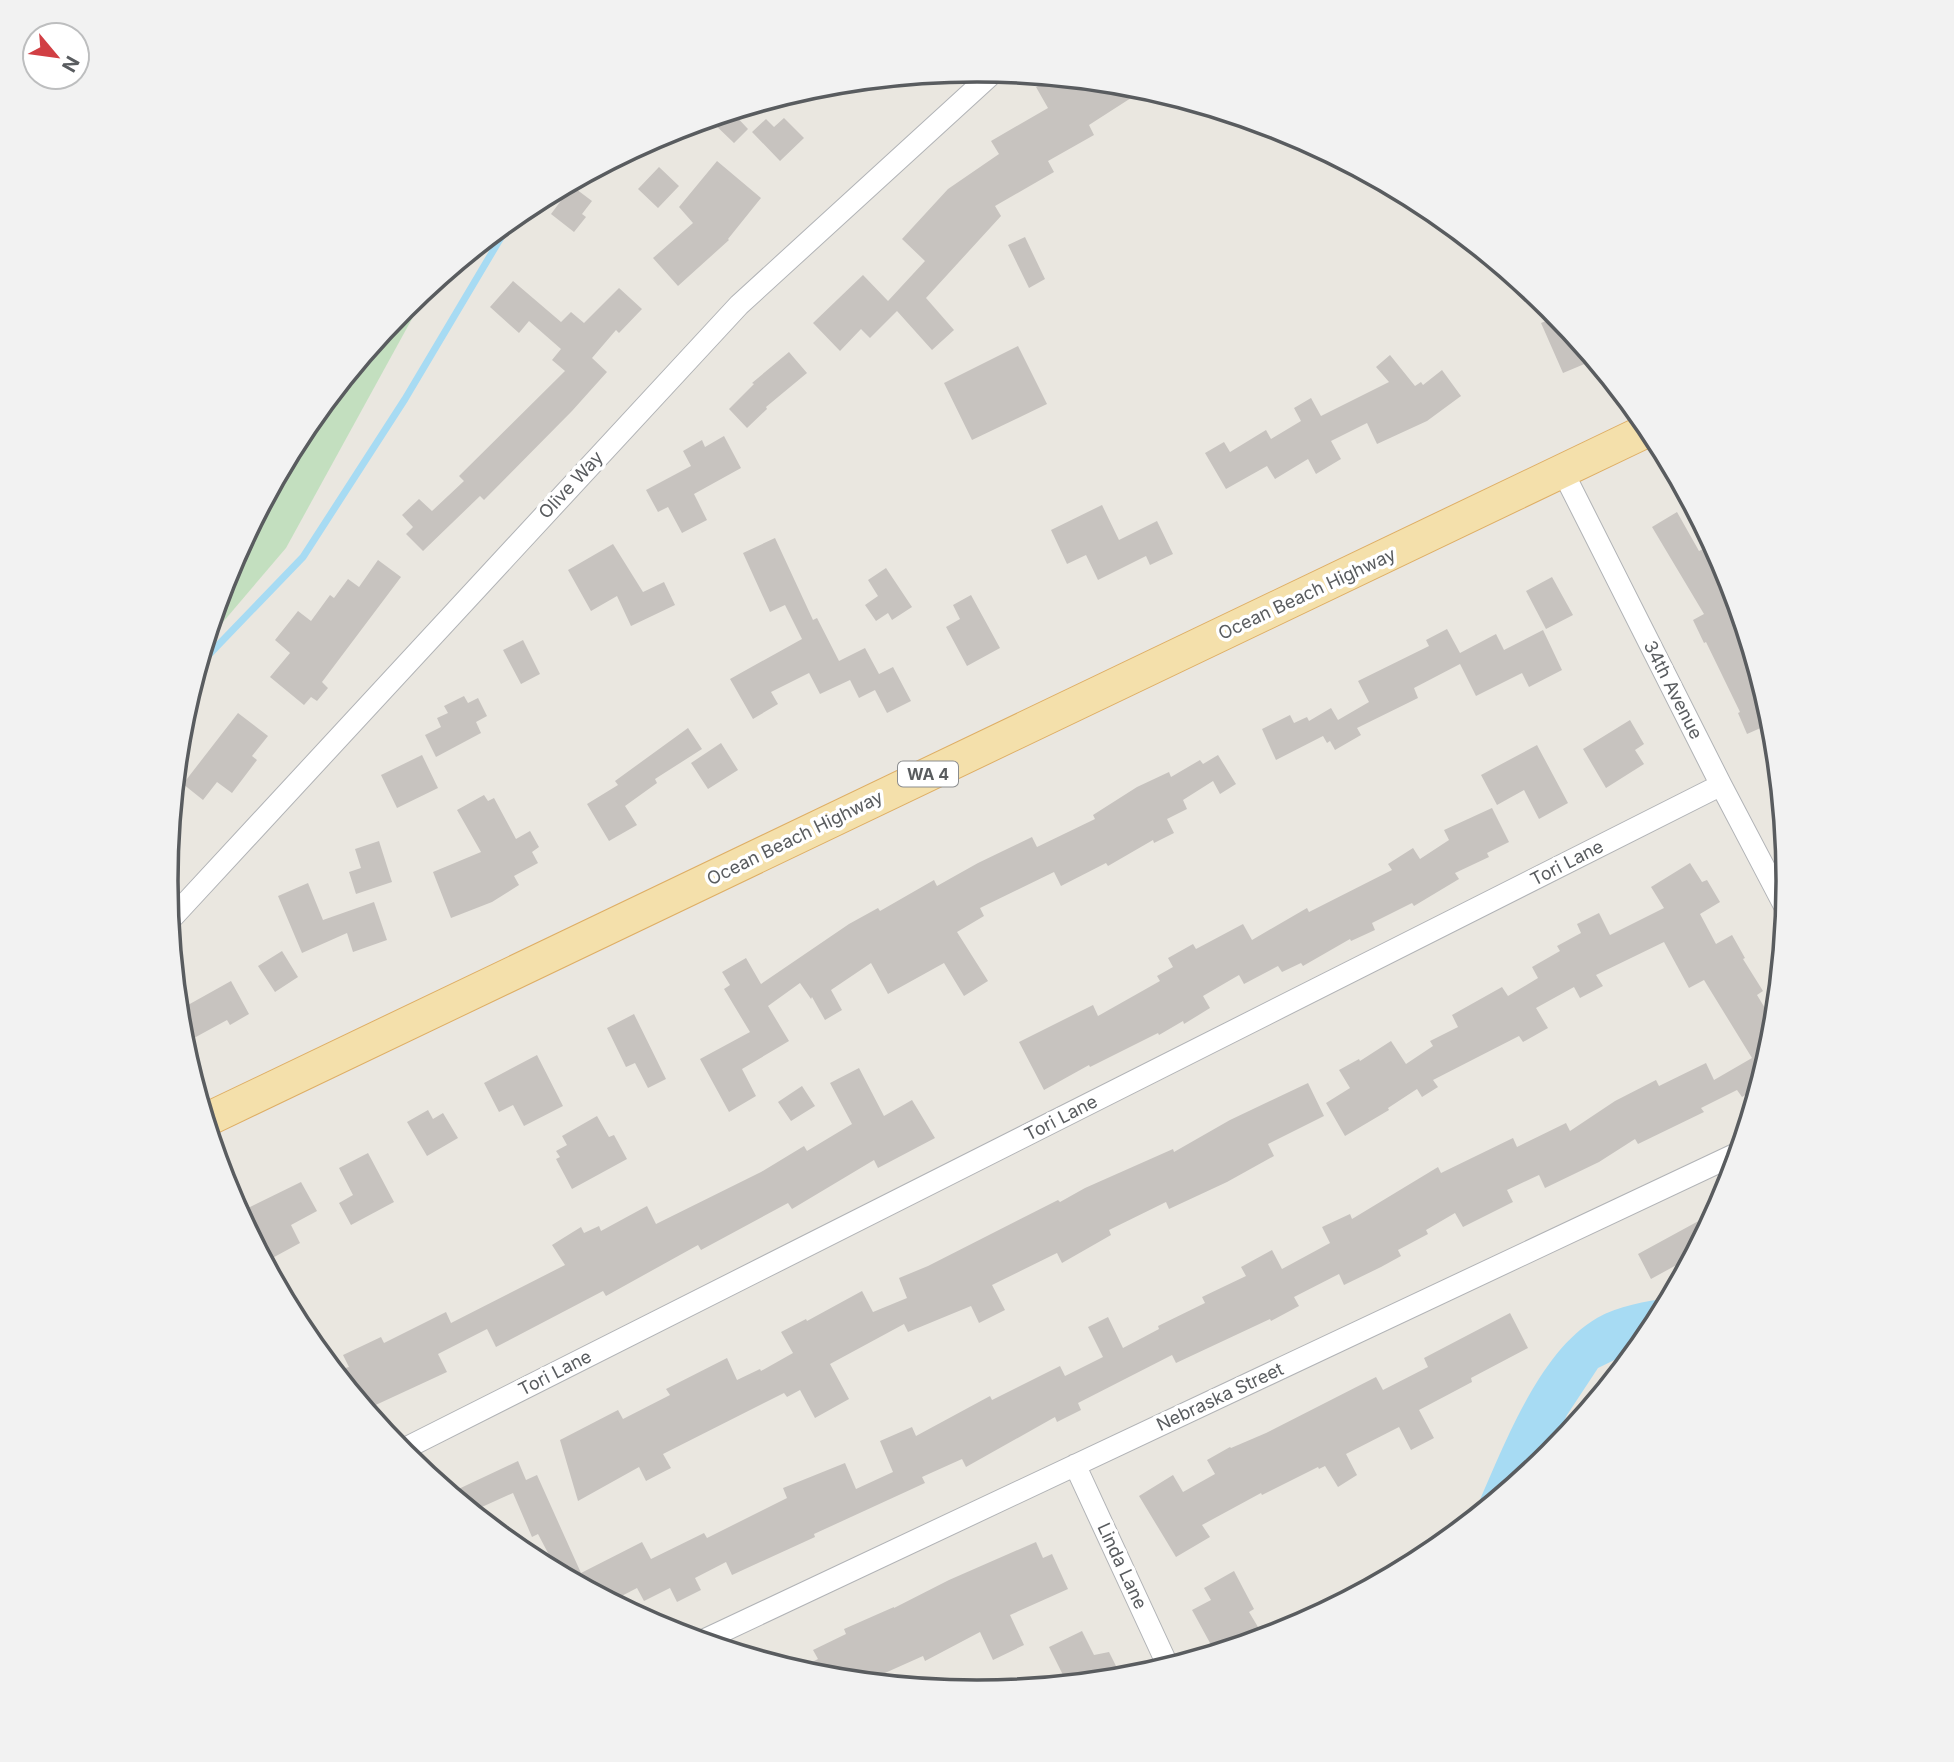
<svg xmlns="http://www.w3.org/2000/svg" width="1954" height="1762" font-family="Inter,sans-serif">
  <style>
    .green { fill: #c3dfbf }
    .water { fill: #a7dbf3 }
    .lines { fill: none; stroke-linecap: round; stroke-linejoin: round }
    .stream { stroke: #a7dbf3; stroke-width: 7 }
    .building { fill: #c7c3bf }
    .street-casing { stroke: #b1b3b6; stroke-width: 23 }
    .primary-casing { stroke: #deae65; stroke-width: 35 }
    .street { stroke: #fff; stroke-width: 21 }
    .primary { stroke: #f4e0ab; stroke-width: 33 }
    .labels { text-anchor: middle; stroke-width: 7; stroke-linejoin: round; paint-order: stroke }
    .shield { fill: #fff; stroke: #8b8d8f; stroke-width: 2 }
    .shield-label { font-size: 16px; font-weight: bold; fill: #595c5f }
    .street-label { font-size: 18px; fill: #595c5f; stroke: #fff }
    .rim { fill: none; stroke: #595c5f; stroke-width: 3.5 }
  </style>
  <rect width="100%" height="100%" fill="#eae7e0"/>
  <path class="green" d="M430 286 286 548 206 642 228 570 303 430 404 307Z"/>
  <path class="water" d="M1669 1298 1651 1332 1637 1349 1598 1368 1567 1415 1548 1457 1471 1520C1500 1457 1535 1354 1597 1318 1618 1306 1646 1301 1669 1298Z"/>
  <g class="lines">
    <path class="stream" d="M199 665 303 557 405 399 512 219"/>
  </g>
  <path class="building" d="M1054 78 1123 84 1131 98 1089 125 1094 135 1048 161 1054 172 995 206 1001 216 926 298 954 330 932 350 897 311 870 338 861 329 840 351 813 323 863 275 888 301 925 261 902 239 948 189 999 154 991 141 1048 108 1036 87Z
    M728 113H733L748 129 734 143 709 119Z
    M784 118 804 138 780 161 752 132 766 119 774 127Z
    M717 161 761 198 728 239 729 240 678 286 653 258 693 223 679 207Z
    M659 167 679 186 658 208 638 189Z
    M572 186 592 201 582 214 586 217 574 232 551 214Z
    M1025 237 1045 279 1029 288 1008 245Z
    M513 281 561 322 571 312 584 323 619 288 642 309 619 333 616 330 592 358 607 372 572 411 484 500 480 496 423 551 406 534 413 527 402 515 419 499 432 511 464 481 459 476 565 371 552 360 561 349 529 321 519 333 490 307Z
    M1558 316 1594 360 1563 373 1541 323Z
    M1018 346 1047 404 972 440 944 383Z
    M789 352 807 373 766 407 767 409 747 428 729 409 754 384 752 383Z
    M1390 355 1415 386 1421 382 1423 385 1442 370 1461 396 1427 421 1377 444 1367 423 1331 441 1341 459 1316 474 1308 459 1275 479 1267 466 1226 489 1205 453 1224 442 1230 452 1266 430 1271 439 1301 421 1294 408 1311 398 1321 416 1389 382 1376 367Z
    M724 436 741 468 694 494 707 520 682 533 668 507 658 512 646 490 691 466 683 451 702 440 705 447Z
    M1102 505 1119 540 1157 521 1173 554 1150 565 1146 556 1098 580 1086 555 1067 564 1051 530Z
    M1677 512 1699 551 1709 546 1730 581 1772 723 1747 734 1738 713 1740 712 1706 642 1704 643 1693 620 1704 614 1652 527Z
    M775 538 813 620 817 618 839 661 865 648 879 674 893 667 911 701 887 713 875 690 859 698 850 680 820 694 809 673 771 692 778 704 753 719 730 679 802 639 785 605 770 612 743 553Z
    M613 544 643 592 664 582 675 605 631 626 617 596 591 611 568 570Z
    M378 560 401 577 322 682 328 688 317 701 311 697 304 705 270 677 290 653 275 640 298 611 311 621 330 595 334 598 348 579 359 587Z
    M886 568 912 607 892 620 888 613 876 621 865 605 878 596 868 580Z
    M1552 577 1573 615 1546 629 1526 591Z
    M971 595 1000 648 967 666 946 627 960 619 953 605Z
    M1447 629 1460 653 1496 634 1504 650 1543 630 1562 670 1529 687 1522 673 1476 696 1460 664 1414 688 1418 698 1357 728 1361 735 1335 750 1330 741 1327 743 1323 736 1276 760 1262 729 1290 715 1294 723 1307 717 1309 721 1331 708 1338 720 1369 702 1358 681 1429 646 1426 640Z
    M523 640 540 674 521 684 503 650Z
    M464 696 468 703 478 698 487 716 476 722 481 733 436 757 425 735 441 727 437 718 448 713 444 706Z
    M238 713 268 736 252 756 257 760 232 793 217 782 203 800 183 784Z
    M1630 720 1644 744 1635 750 1644 764 1606 788 1583 749Z
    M688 728 702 749 655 779 657 783 625 806 637 825 609 841 587 804 618 785 615 781Z
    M721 743 738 770 708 789 691 763Z
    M1537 745 1568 803 1539 819 1524 790 1497 805 1481 775Z
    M422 755 438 788 397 808 381 775Z
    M1218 755 1236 784 1220 794 1213 781 1183 800 1187 809 1167 819 1174 833 1154 843 1153 840 1108 866 1106 863 1061 886 1054 872 980 908 984 916 957 932 988 981 964 996 944 963 888 994 871 963 831 990 842 1010 825 1020 812 997 811 999 800 983 768 1006 789 1041 742 1069 756 1096 729 1112 700 1059 750 1032 724 989 730 985 722 972 746 958 761 984 849 924 878 908 880 911 934 880 937 886 978 863 1032 837 1037 847 1095 819 1093 815 1137 787 1169 772 1171 777 1200 760 1203 764Z
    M484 795 488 801 494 798 516 839 530 831 539 847 532 852 538 863 514 876 519 885 492 902 451 918 433 872 481 852 457 810Z
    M1492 808 1509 842 1487 853 1489 857 1455 873 1459 879 1414 906 1412 903 1372 923 1375 930 1351 941 1350 939 1303 966 1301 963 1282 972 1278 966 1244 984 1239 975 1203 996 1210 1008 1184 1024 1183 1021 1159 1035 1158 1033 1090 1067 1089 1065 1044 1090 1019 1042 1093 1005 1098 1016 1160 981 1157 976 1173 967 1168 958 1193 944 1196 949 1243 924 1252 940 1307 908 1309 912 1392 870 1388 864 1413 848 1420 859 1449 840 1444 830Z
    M379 841 392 882 356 894 349 872 361 868 355 849Z
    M1690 863 1702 882 1707 880 1720 902 1700 914 1716 944 1732 935 1745 958 1743 959 1763 991 1757 995 1774 1023 1772 1040 1758 1088 1742 1097 1737 1090 1701 1108 1704 1112 1638 1144 1635 1139 1599 1162 1545 1188 1539 1175 1507 1190 1513 1202 1463 1227 1455 1213 1426 1230 1428 1234 1398 1250 1401 1256 1381 1267 1344 1285 1339 1274 1294 1297 1299 1306 1271 1321 1270 1319 1176 1363 1172 1355 1078 1403 1081 1410 1057 1422 1055 1417 966 1467 962 1459 922 1477 925 1483 814 1534 815 1537 732 1575 726 1562 695 1578 701 1590 677 1602 670 1588 644 1601 637 1588 612 1601 558 1572 538 1534 532 1537 513 1493 473 1511 450 1493 518 1461 526 1480 537 1475 581 1573 642 1542 651 1559 704 1533 707 1538 787 1498 783 1488 845 1463 856 1489 893 1472 880 1441 912 1427 916 1436 990 1396 992 1400 1060 1366 1065 1376 1103 1357 1088 1327 1108 1317 1123 1348 1159 1329 1158 1326 1205 1303 1202 1297 1246 1276 1241 1267 1272 1250 1282 1269 1330 1243 1322 1227 1350 1214 1352 1219 1438 1167 1441 1173 1513 1138 1517 1147 1566 1123 1570 1131 1615 1101 1656 1080 1659 1086 1706 1063 1714 1080 1752 1058 1704 980 1689 988 1664 942 1596 975 1603 986 1580 998 1574 987 1536 1008 1548 1028 1523 1042 1519 1036 1433 1080 1438 1087 1422 1097 1417 1089 1388 1108 1389 1110 1345 1136 1326 1103 1350 1088 1339 1070 1359 1059 1360 1061 1391 1041 1406 1064 1433 1046 1430 1041 1458 1027 1452 1015 1502 987 1508 996 1538 978 1532 967 1560 951 1557 946 1581 933 1577 924 1599 913 1610 935 1664 908 1651 887Z
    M308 883 323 920 374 902 387 940 353 952 347 933 302 953 278 896Z
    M282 951 298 977 275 992 258 966Z
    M231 981 249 1014 230 1025 227 1020 183 1044 179 1010Z
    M634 1014 666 1079 648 1088 635 1063 626 1067 607 1028Z
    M537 1055 563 1106 524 1126 513 1105 499 1112 484 1083Z
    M859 1068 884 1116 912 1100 935 1138 878 1168 874 1160 792 1209 788 1203 701 1250 698 1245 606 1296 603 1291 496 1347 487 1329 438 1354 447 1372 367 1409 335 1371 349 1367 343 1355 381 1337 384 1343 446 1312 451 1323 565 1265 552 1245 581 1227 584 1233 599 1226 601 1231 647 1206 656 1224 761 1172 804 1146 807 1151 852 1124 830 1083Z
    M1308 1083 1324 1116 1268 1144 1274 1156 1227 1182 1169 1209 1166 1202 1109 1230 1111 1235 1062 1263 1057 1253 992 1285 1005 1310 979 1323 971 1306 908 1332 904 1324 830 1364 849 1399 815 1418 800 1390 787 1397 784 1393 663 1454 671 1468 646 1481 639 1467 578 1501 560 1440 618 1410 623 1419 670 1395 666 1389 727 1358 737 1380 760 1369 761 1371 793 1353 781 1332 806 1319 807 1321 862 1291 873 1312 907 1298 899 1278 928 1266 1058 1200 1060 1202 1085 1188 1173 1149 1174 1152 1230 1120Z
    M802 1086 815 1106 791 1121 778 1102Z
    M428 1110 433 1119 443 1113 458 1138 427 1156 407 1122Z
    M597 1116 609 1137 614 1135 627 1159 572 1189 556 1159 560 1157 556 1151 567 1145 562 1136Z
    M368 1153 394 1202 351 1225 339 1203 353 1195 339 1168Z
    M301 1182 317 1211 291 1225 300 1243 265 1262 250 1233 253 1231 242 1211Z
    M1715 1212 1691 1257 1651 1279 1638 1254Z
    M1510 1313 1528 1348 1471 1378 1472 1382 1419 1410 1434 1438 1411 1450 1399 1427 1346 1454 1357 1475 1338 1487 1325 1466 1319 1469 1318 1467 1262 1495 1261 1493 1202 1525 1210 1537 1176 1557 1139 1496 1173 1475 1183 1492 1215 1474 1207 1460 1230 1447 1231 1448 1266 1433 1376 1377 1383 1390 1428 1367 1424 1358Z
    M1036 1542 1043 1558 1052 1554 1068 1589 1010 1615 1024 1645 993 1660 980 1632 925 1661 923 1656 867 1681 818 1676 797 1670 818 1659 813 1650 846 1634 844 1629 894 1607V1608L949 1580Z
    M1234 1571 1254 1609 1249 1612 1264 1637 1215 1652 1192 1610 1211 1600 1204 1588Z
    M1082 1631 1094 1655 1109 1652 1119 1672 1104 1679 1067 1683 1049 1647Z"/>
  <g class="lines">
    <defs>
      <path id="street" d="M1563 472 1721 785 1785 907
        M170 920 739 305 994 72
        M400 1451 1721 785
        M1075 1465 1168 1666
        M702 1641 1738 1153"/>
      <path id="primary" d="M206 1120 1650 429"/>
    </defs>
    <use href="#street" class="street-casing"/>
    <use href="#primary" class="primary-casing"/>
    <use href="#street" class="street"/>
    <use href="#primary" class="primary"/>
  </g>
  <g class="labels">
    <rect class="shield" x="898" y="761.5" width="60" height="25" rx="5"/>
    <g class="shield-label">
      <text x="928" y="780">WA 4</text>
    </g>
    <g class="street-label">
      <text transform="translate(571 485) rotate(-47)" y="6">Olive Way</text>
      <text transform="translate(1307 594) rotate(-25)" y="6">Ocean Beach Highway</text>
      <text transform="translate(1673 690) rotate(63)" y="6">34th Avenue</text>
      <text transform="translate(795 838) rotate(-26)" y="6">Ocean Beach Highway</text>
      <text transform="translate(1567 863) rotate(-27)" y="6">Tori Lane</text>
      <text transform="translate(1061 1118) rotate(-27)" y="6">Tori Lane</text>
      <text transform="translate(555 1373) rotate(-27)" y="6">Tori Lane</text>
      <text transform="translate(1220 1397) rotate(-25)" y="6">Nebraska Street</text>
      <text transform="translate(1122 1566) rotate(65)" y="6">Linda Lane</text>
    </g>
  </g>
  <path d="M0 0H1954V1762H0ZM178 881a799 799 0 1 1 1598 0a799 799 0 1 1-1598 0Z" fill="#f2f2f2" fill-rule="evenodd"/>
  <path class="rim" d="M178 881a799 799 0 1 1 1598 0a799 799 0 1 1-1598 0Z"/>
  <g transform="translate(56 56) rotate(119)"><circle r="33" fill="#ffffff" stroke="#bdbebf" stroke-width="2"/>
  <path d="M0-5L12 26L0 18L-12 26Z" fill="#d13f44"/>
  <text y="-10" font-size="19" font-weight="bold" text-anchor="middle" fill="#595c5f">N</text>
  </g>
</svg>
